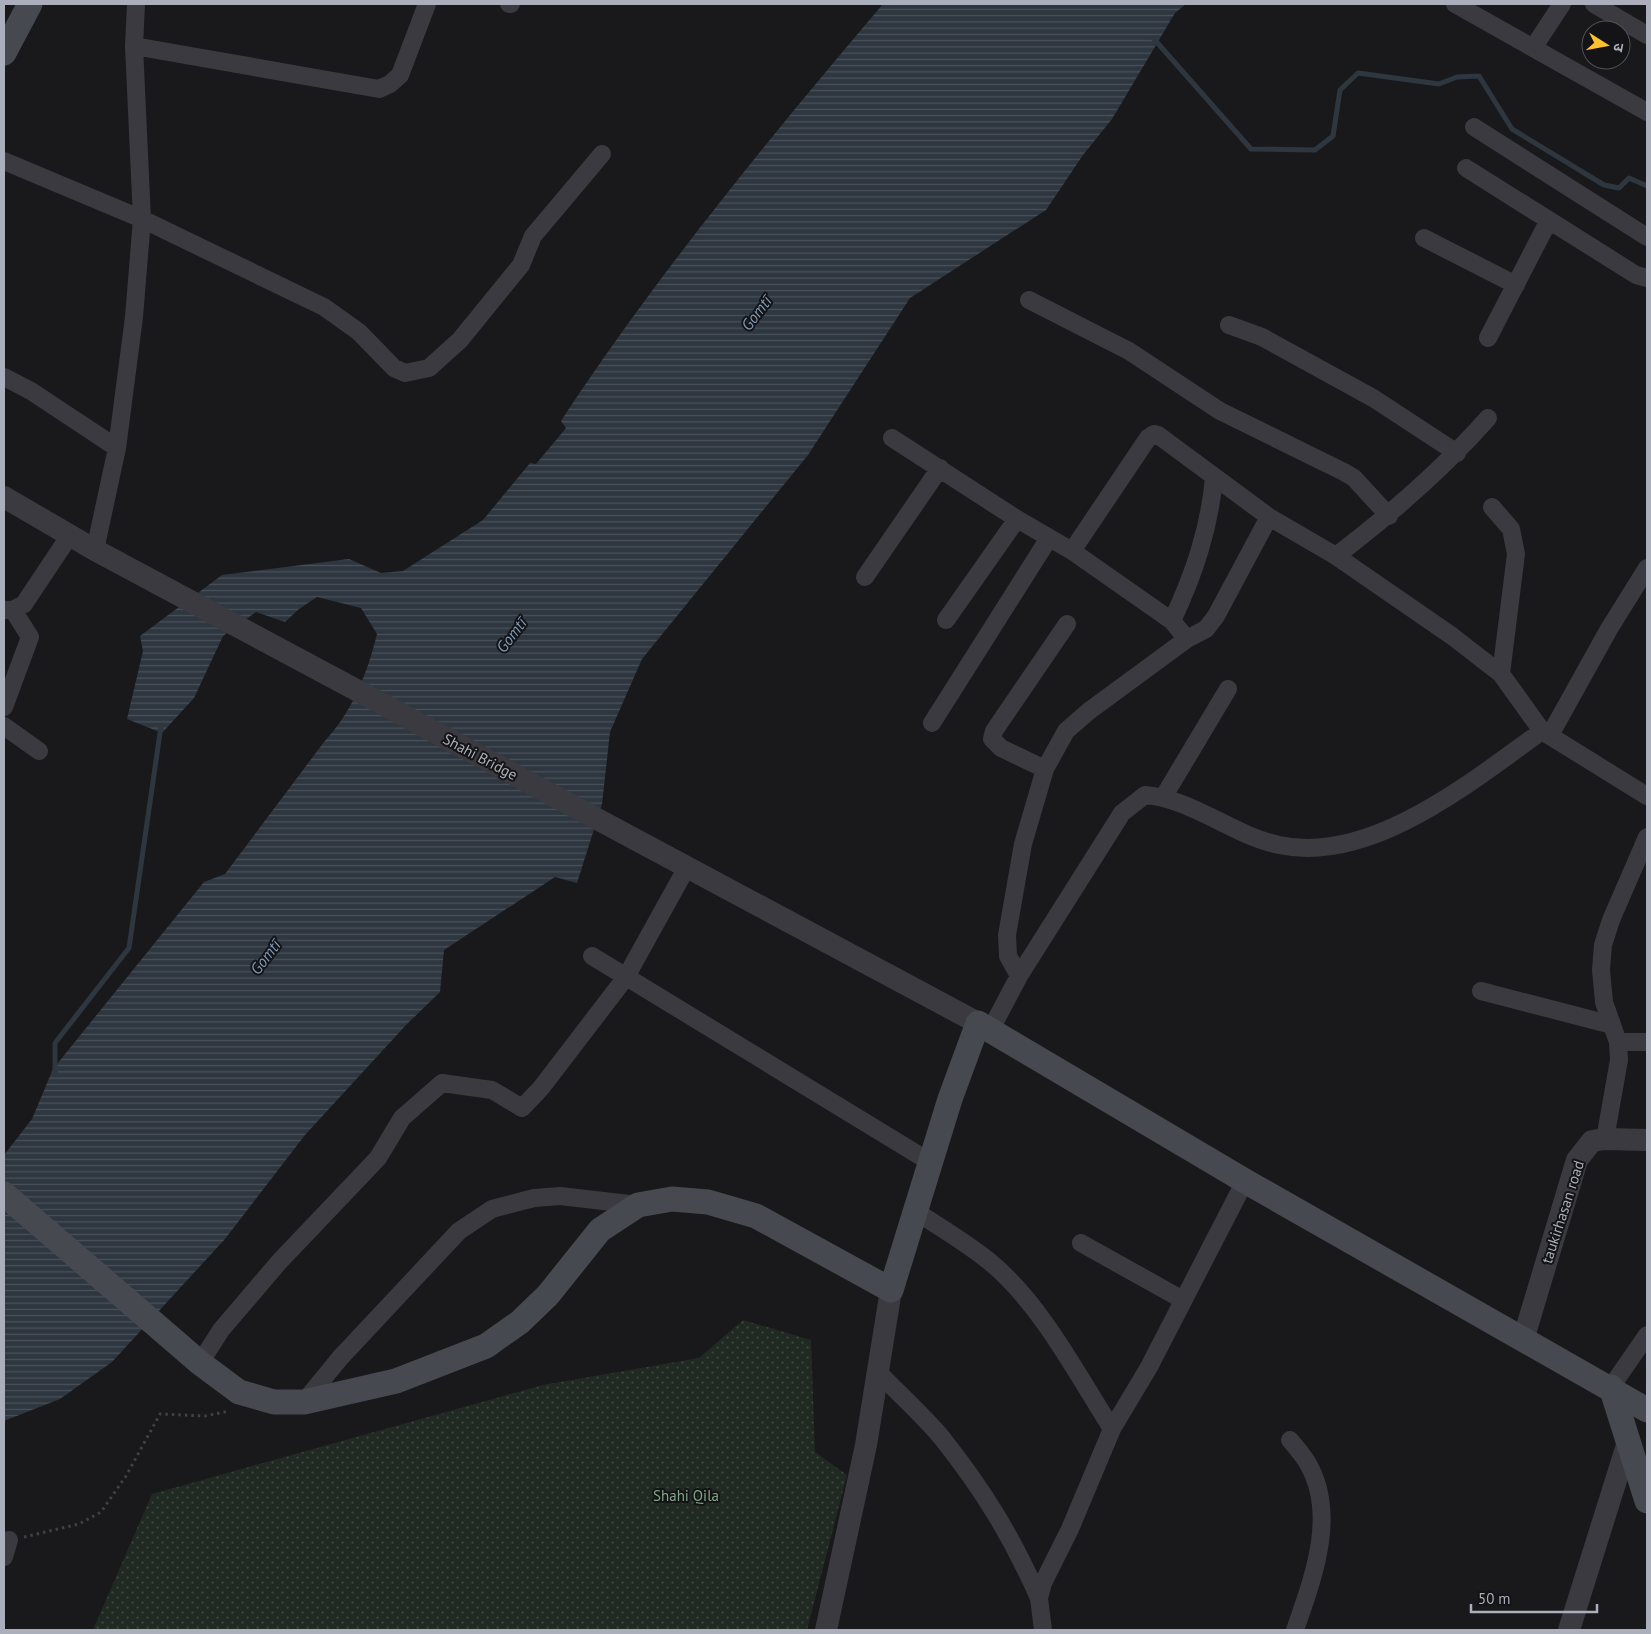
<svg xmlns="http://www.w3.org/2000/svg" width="1651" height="1634" font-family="'PT Sans','Noto Sans Devanagari',sans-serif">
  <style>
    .park { fill: url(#park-dots) }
    .water { fill: url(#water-rules) }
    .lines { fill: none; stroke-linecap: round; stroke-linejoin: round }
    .stream { stroke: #2e3740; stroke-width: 5 }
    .path { stroke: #3f4148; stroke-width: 3; stroke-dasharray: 2.5 4; stroke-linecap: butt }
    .minor { stroke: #3a3a40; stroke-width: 18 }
    .tertiary { stroke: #3a3a40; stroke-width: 22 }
    .secondary { stroke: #474951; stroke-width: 25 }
    .labels { text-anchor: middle; stroke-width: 4; stroke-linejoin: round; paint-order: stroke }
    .street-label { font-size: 15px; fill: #abafbb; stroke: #141416 }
    .park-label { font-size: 15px; fill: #81a785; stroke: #141416 }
    .water-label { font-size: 16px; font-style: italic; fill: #809bb8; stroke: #141416 }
  </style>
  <defs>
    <pattern id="park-dots" width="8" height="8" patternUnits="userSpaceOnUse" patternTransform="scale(1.25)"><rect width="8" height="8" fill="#202a22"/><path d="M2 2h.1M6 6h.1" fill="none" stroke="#3e4640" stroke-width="1.8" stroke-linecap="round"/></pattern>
    <pattern id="water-rules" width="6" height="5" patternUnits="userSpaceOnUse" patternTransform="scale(1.25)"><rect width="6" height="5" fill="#2e3740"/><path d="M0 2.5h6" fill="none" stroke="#4a515a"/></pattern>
  </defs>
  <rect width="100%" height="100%" fill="#19191b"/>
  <path class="park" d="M743 1320 811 1340 815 1452 847 1475 807 1630H93L152 1494 543 1385 699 1358Z"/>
  <path class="water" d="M883 4H1186L1175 13 1112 119 1083 155 1046 210 910 298 808 455 642 659 610 732 602 804 577 883 555 877 444 950 440 992 406 1025 305 1135 225 1239 112 1362 60 1399 4 1421V1155L32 1119 53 1069 204 882 225 874 324 742C353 711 367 674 377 634L361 608 317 597 299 609 285 622 256 612 223 636 194 698 162 733 127 719 143 651 140 636 222 575 349 559 381 573 403 571 483 520 530 463 536 464 566 428 561 421C656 276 771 136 883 4Z"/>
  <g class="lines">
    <path class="stream" d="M1154 39 1251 149 1315 150 1333 136 1340 90 1358 73 1439 84 1457 77 1479 76 1512 129 1604 185 1619 188 1629 178 1647 186
      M55 1072V1043L129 948 161 726"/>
    <path class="path" d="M24 1537 79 1524 101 1512 126 1476 160 1414 205 1416 230 1411"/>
    <path class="minor" d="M509 4H511
      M1455 4 1647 112
      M1594 4 1647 35
      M134 46 379 89 390 84 400 75 427 4
      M1533 48 1562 4
      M1474 127 1647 237
      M4 161 142 219 324 307 359 332 394 368 405 373 429 368 460 340 521 265 533 236 602 154
      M1466 168 1636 275 1647 278
      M1424 238 1516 285
      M1029 300 1129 351 1220 411 1344 472 1354 478 1389 516
      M1229 325 1262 337 1373 398 1457 453
      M1488 338 1549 220
      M4 377 31 391 117 448
      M892 438 1017 519 1072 551 1172 621 1187 639
      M1492 507 1511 529 1516 554 1501 674
      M95 550 117 448 134 317 142 219 134 46 136 4
      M1072 551 1148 438 1154 434 1158 435 1269 517 1336 556 1452 636 1501 674 1542 731 1647 796
      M1336 556C1391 514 1442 470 1488 418
      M865 577 940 468
      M4 610H13L24 604 70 535
      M946 620 1017 519
      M1172 621C1194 574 1209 530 1214 478
      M4 707 30 637 13 610
      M932 723 1049 538
      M4 726 39 751
      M1550 735 1609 629 1647 568
      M1045 769 1001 748 992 739 994 731 1067 624
      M1164 796 1228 689
      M592 956 930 1162
      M1019 976 1008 956 1007 935 1023 844 1045 769 1066 731 1089 711 1187 639 1206 629 1216 616 1269 517
      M1481 991 1612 1025
      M990 1031 1019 976 1122 813 1145 795C1193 799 1232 835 1279 845 1371 865 1472 781 1542 731
      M1618 1042H1647
      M1605 1139 1619 1060 1618 1042 1604 1002 1601 970 1603 945 1611 920 1647 837
      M914 1210C939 1227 967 1243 990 1262 1041 1304 1077 1374 1112 1429
      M1081 1243 1183 1300
      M200 1363 221 1330 279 1262 378 1158 402 1118 442 1083 492 1090 522 1108 541 1088 626 977 687 867
      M878 1372C899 1394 923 1415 942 1438 984 1491 1012 1537 1039 1598
      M1611 1387 1647 1335
      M304 1402 340 1358 459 1231 492 1209 534 1198 560 1196 638 1205
      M1290 1440C1296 1447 1302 1454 1307 1462 1338 1514 1313 1578 1295 1630
      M4 1557 9 1540
      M1043 1630 1039 1598 1043 1583 1070 1529 1112 1429 1149 1367 1245 1181"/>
    <path class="tertiary" d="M4 497 95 550 978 1023
      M1523 1340 1577 1160 1592 1141 1605 1139 1647 1140
      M826 1630 866 1445 891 1290
      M1569 1630 1628 1442"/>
    <path class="secondary" d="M4 53 30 4
      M4 1194 200 1363 239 1392 274 1402H304L396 1381 486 1346 520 1322 548 1295 600 1230 638 1205 672 1199 708 1202 756 1216 891 1290 950 1099 978 1023 1245 1181 1647 1410
      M1611 1387 1647 1501"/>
  </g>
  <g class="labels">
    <g class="street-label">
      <text transform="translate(480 757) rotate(28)" y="5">Shahi Bridge</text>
      <text transform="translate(1563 1212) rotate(-72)" y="5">taukirhasan road</text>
    </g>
    <g class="park-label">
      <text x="686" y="1501">Shahi Qila</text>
    </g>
    <g class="water-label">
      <text transform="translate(756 313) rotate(-53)" y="6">Gomtī</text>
      <text transform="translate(511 635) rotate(-53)" y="6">Gomtī</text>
      <text transform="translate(265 957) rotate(-53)" y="6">Gomtī</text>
    </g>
  </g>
  <rect width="1651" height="1634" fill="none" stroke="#abafbb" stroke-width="10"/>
  <g transform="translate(1606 45) rotate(101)"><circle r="24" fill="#141416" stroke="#505258"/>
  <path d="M0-4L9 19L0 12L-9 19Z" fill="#fcc130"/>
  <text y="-8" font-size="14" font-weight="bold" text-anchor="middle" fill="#abafbb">उ</text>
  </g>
  <path d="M1471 1604v8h126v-8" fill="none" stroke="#abafbb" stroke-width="2.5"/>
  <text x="1478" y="1604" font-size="15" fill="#abafbb" stroke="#141416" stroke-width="4" paint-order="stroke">50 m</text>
</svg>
